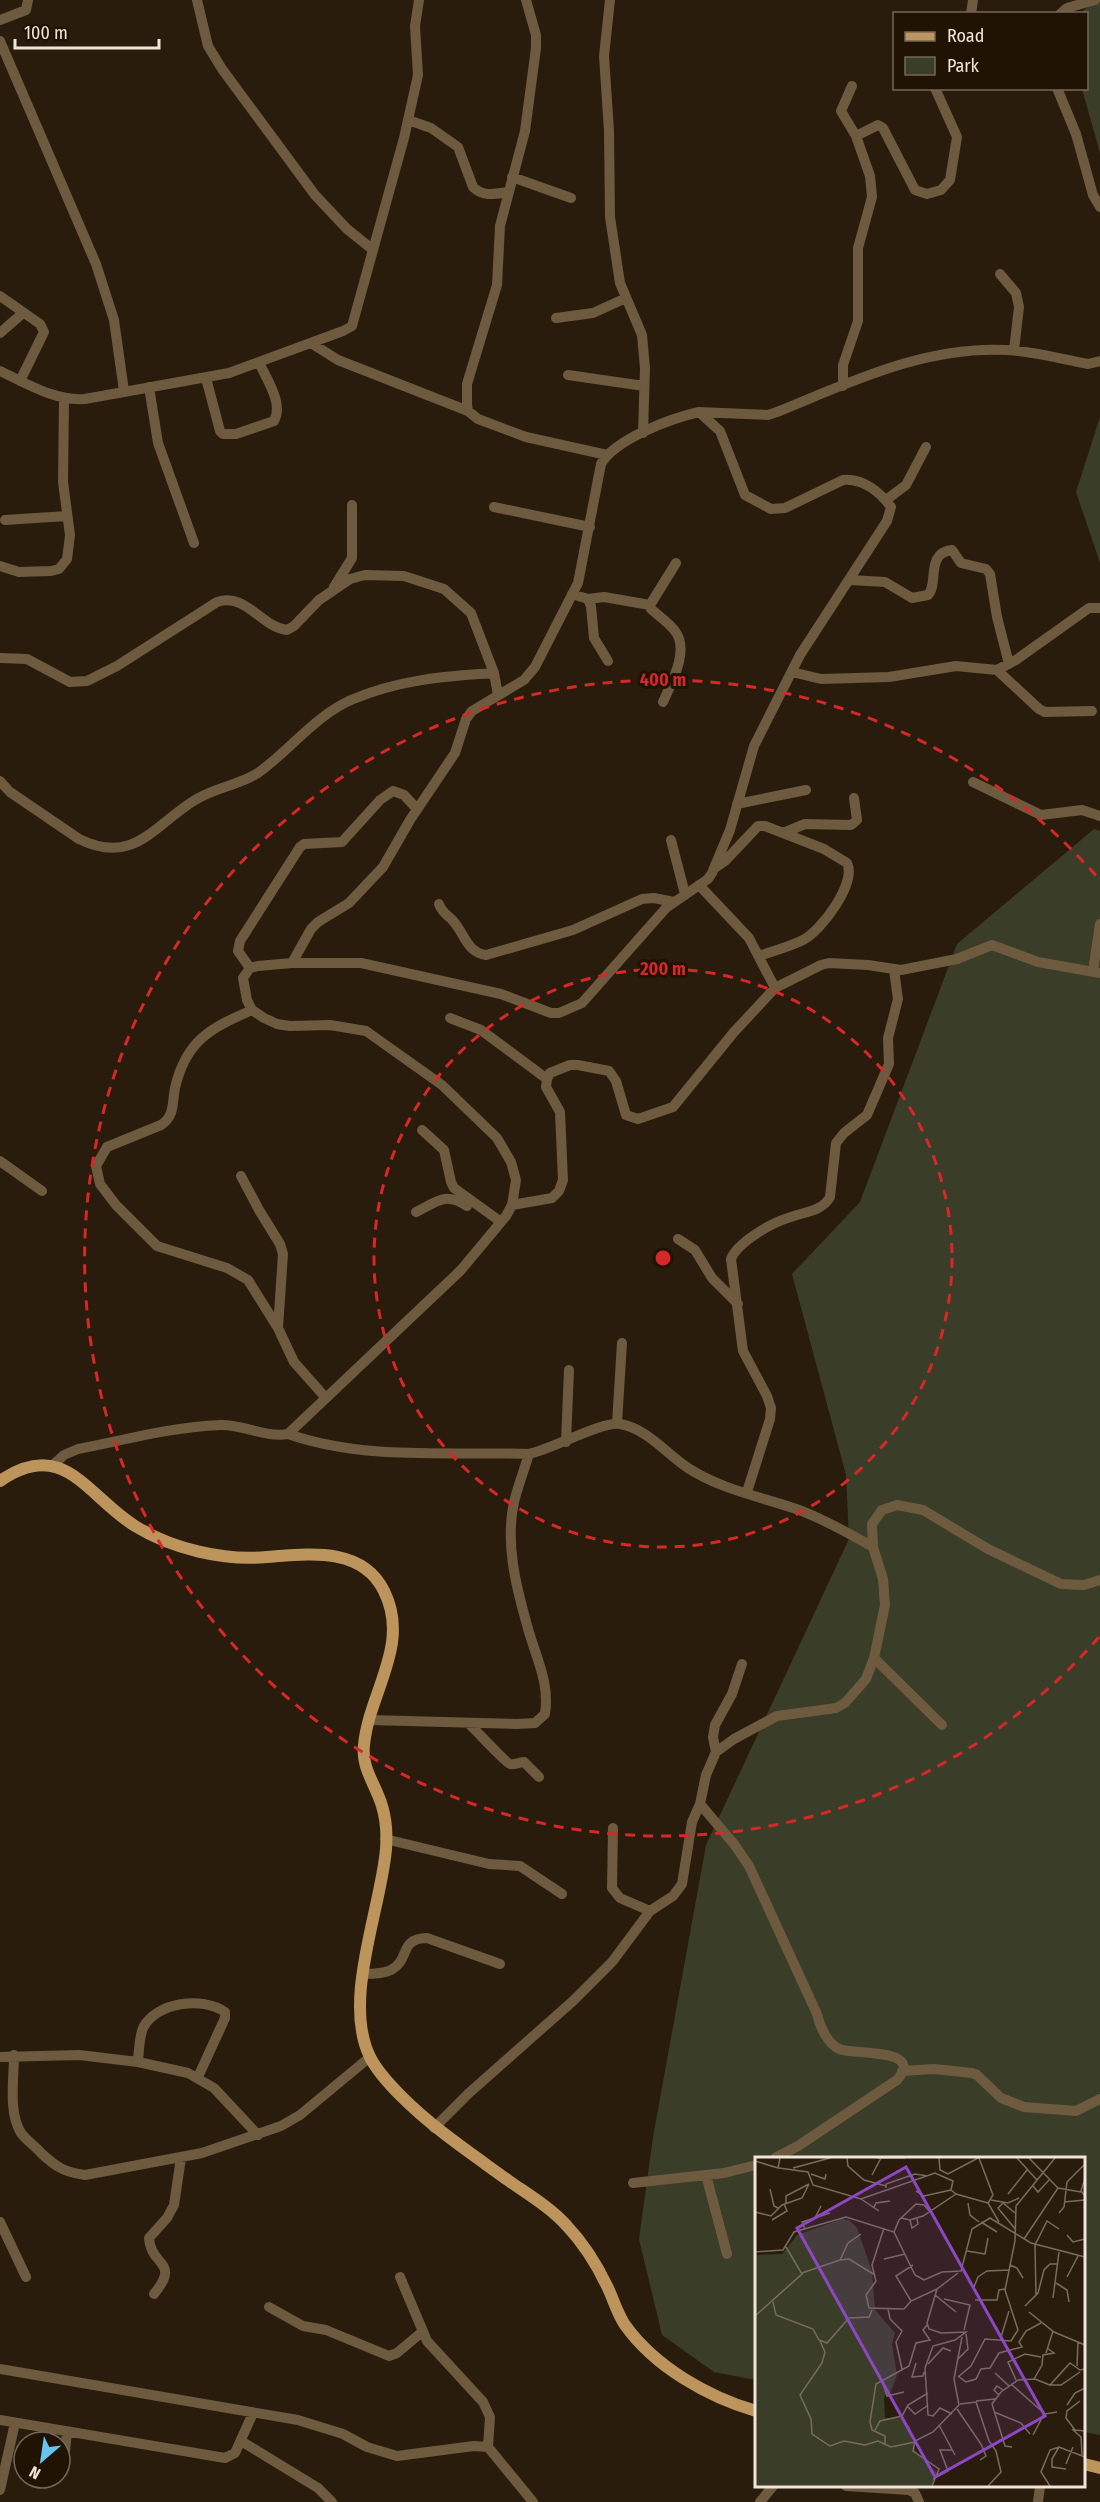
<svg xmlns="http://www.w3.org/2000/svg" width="1100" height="2502" font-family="'Fira Sans Condensed',sans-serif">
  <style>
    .green { fill: #3a3d27 }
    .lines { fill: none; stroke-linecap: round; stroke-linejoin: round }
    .minor { stroke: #6d5a3f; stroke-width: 10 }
    .major { stroke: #bd945c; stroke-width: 12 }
    .ring { fill: none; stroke: #d62828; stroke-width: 3; stroke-dasharray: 10 8 }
    .inset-road { fill: none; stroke: #796c5f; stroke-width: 1.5 }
    .view { fill: #8c48c3; fill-opacity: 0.15; stroke: #8c48c3; stroke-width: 3 }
    .inset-edge { fill: none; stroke: #efe5db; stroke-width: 3 }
    .centre { fill: #d62828; stroke: #201304; stroke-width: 3 }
    .ring-label { font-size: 18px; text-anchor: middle; font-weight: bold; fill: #d62828; stroke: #201304; stroke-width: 6; stroke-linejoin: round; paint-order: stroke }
  </style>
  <rect width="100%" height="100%" fill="#2a1c0c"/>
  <path class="green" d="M1096 0H1100V153L1082 89 1086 88V14H1079Z
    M1100 417V563L1076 492Z
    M1094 829 1100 831V2435L1084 2432V2158H756V2380L714 2372 662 2335 639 2239 653 2137 706 1845 849 1539 846 1475 792 1274 860 1202 957 944Z"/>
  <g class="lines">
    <path class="minor" d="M197 0 208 46 222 69 315 195 347 229 372 249
      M526 0 536 35V48L525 131 500 226 497 285 467 384V404L468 411 478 419 526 437 607 455
      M610 0 604 56 609 131 610 217 620 283 642 335 645 368 643 433
      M971 14 973 0
      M1060 14 1067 8 1095 0
      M0 20 26 10 28 0
      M0 41 96 264 114 320 124 391
      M1057 88 1076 134 1093 195 1100 207
      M408 120 431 128 458 147 473 187C483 197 495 194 508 192
      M856 136 878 125 883 128 915 190 927 194 941 190 950 180 957 137 935 88
      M512 177 571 198
      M1000 274 1016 293 1019 307 1014 350
      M0 296 40 324 44 332 20 381
      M556 318 593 313 626 298
      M0 333 23 313
      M311 343 338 360 468 411
      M0 371C28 384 54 401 85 399L229 373 343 331 352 326 404 138 418 75 415 26 419 0
      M568 375 644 386
      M206 378 220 431 223 434H236L274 421C284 403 266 379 259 362
      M843 386V365L858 321V248L872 197 870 176 856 136 841 111 852 86
      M149 387 158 443 194 543
      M886 500 906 485 926 447
      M494 507 590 527
      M5 520 67 516
      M0 566 19 572 51 571 59 569 67 559 70 535 63 482 64 399
      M850 580 885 582 912 598 928 595C939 584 925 553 952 550L961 563 986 569 990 574 997 617 1009 664
      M334 587 352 558V505
      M572 594 588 599 591 606 594 638 608 661
      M588 599 604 597 650 605
      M0 658 27 659 70 682 87 681 117 666 217 602C246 592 261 627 287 630L294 626 319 600 350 579 365 575 404 576 444 589 471 613 494 673 498 695
      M997 670 1039 709 1045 712 1092 711
      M792 672 821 679 889 677 956 666 997 670 1016 660 1089 608H1100
      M663 702C671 684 690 650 675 631 669 623 659 616 651 609L650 605 676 563
      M0 781 10 792 79 839C134 866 154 825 195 800 214 788 239 785 258 773 290 750 315 716 351 700 398 680 444 676 494 673
      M973 782 1041 815 1082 810 1100 816
      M737 804 806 790
      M783 833 805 824 851 825 857 820 854 798
      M671 840 685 894
      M715 868 725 861 758 826H765L824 849 847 863C857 883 821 931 803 940 789 947 773 951 759 956
      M699 885 749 938 775 988
      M439 904C442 913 448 915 454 922 465 935 467 952 486 955L573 930 642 899 654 898 674 902
      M292 963 311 929 318 922 349 903 383 867 410 820 455 753 466 719 472 711 524 680 535 667 578 583 601 464C615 439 672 418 699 412L768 415 777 412C851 382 924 346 1006 350 1033 351 1061 359 1088 364L1100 361
      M250 968 238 951 240 941 300 847 304 844 342 842 380 800 393 791 404 795 417 809
      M1093 971 1100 924
      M252 1010C211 1028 186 1040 175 1088 172 1103 175 1116 161 1125L107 1147 96 1166 100 1184 116 1205 157 1246 227 1268 248 1280 278 1328
      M450 1018 481 1030 547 1079
      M422 1130 444 1150 451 1182 454 1188 501 1222
      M0 1161 42 1191
      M241 1176 259 1210 280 1244 283 1254 278 1328 294 1362 325 1397
      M512 1205 552 1198 559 1191 563 1180 560 1112 546 1087 547 1079 550 1073 570 1065H578L609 1071 616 1081 626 1115 638 1119 673 1107 734 1032 775 988 821 965 829 963 868 965 901 970 957 959 992 945 1038 962 1100 973
      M416 1212C438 1201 445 1192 467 1206
      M678 1239 695 1250 712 1278 738 1304
      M617 1423 622 1343
      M288 1434C366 1461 449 1451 529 1454 553 1449 602 1421 620 1424 646 1428 667 1454 688 1468 722 1490 762 1497 799 1510 824 1519 850 1534 873 1547L883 1579 885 1605 874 1658 866 1679 845 1703 836 1708 777 1716 734 1739 716 1752 706 1775 700 1804 692 1822 682 1884 673 1896 650 1911 612 1962 573 2001 469 2093 434 2128
      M566 1442 569 1370
      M53 1465 64 1455 78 1449C125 1440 172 1427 220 1425 243 1424 265 1438 288 1434L461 1270 506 1216 512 1205 516 1180 511 1162 497 1138 442 1085 366 1031 330 1025 290 1026 277 1024 264 1018 252 1010 247 1000 243 978 250 968 258 966 292 963H361L501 994 551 1013H559L582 1003 666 908 708 879 712 873 730 830 754 746 800 655 887 521 891 507C880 492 863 478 843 480L785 508 771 509 745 495 720 431 699 412
      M747 1492 770 1419 771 1408 767 1396 743 1351 731 1259C737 1243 771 1223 788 1218 802 1212 822 1212 830 1197L836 1143 844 1133 867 1115 889 1064 888 1038 898 999 894 970
      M873 1547 872 1524 882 1510 897 1505 923 1510 988 1549 1061 1584 1084 1585 1100 1580
      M874 1658 942 1725
      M369 1720 517 1724 535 1723 545 1714C550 1681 535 1656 527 1625 516 1586 505 1543 514 1502 518 1486 524 1470 529 1454
      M468 1723C475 1729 506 1763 510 1764 514 1765 520 1762 524 1762L539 1777
      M716 1752 713 1737 715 1725 732 1694 742 1664
      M700 1804 734 1844 749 1866 817 2014C820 2027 827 2043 839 2049 851 2055 926 2047 897 2080L798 2146 775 2158
      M613 1828 612 1888 620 1898 650 1911
      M385 1839 489 1864 520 1866 562 1894
      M363 1974C372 1974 383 1974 391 1970 411 1959 398 1939 427 1938L500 1964
      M14 2055C14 2079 8 2112 21 2133 26 2140 35 2146 41 2153 56 2167 64 2172 85 2175L202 2153 281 2126 300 2115 370 2057
      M0 2057 79 2055 138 2062 188 2073 214 2088 258 2135
      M138 2062C139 2051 139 2038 143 2028 156 2002 203 1996 225 2012V2018L198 2077
      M902 2071 934 2069 972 2073 977 2075 1001 2098 1024 2107 1076 2111 1100 2099
      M706 2175 727 2254
      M633 2183 724 2173 756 2165
      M0 2222 26 2277
      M400 2277 427 2341 483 2402 490 2417 488 2447
      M154 2294C181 2261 151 2267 149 2238L167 2218 174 2205 181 2158
      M269 2307 303 2326 326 2330 389 2356 397 2353 422 2332
      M0 2369 298 2420 343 2434 367 2447 397 2456 474 2446 488 2447 533 2502
      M0 2420 225 2458 235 2453 253 2413
      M241 2441 318 2488 332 2502
      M63 2471 67 2432
      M846 2486 909 2490 915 2493 919 2502
      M0 2490 15 2423
      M760 2502 773 2486
      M1038 2502 1040 2486"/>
    <path class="major" d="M0 1481C64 1437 87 1496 135 1526 172 1549 224 1561 267 1557 308 1554 362 1546 384 1591 411 1645 369 1692 364 1745 361 1768 376 1785 382 1806 386 1819 387 1836 386 1849 381 1909 342 2000 370 2057 377 2071 390 2085 401 2096 434 2129 472 2154 509 2181 529 2195 551 2208 567 2226 584 2244 596 2263 607 2286 613 2298 617 2313 625 2325 655 2367 708 2397 756 2411
      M1084 2464 1100 2468"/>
  </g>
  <g class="ring">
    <circle cx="663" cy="1258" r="289"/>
    <path d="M1099 1637A578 578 0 1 1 1099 879"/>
  </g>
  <g transform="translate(755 2157)">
    <rect width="330" height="330" fill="#2a1c0c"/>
    <path d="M87 62 94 63 102 71 117 114 120 153 140 176 137 187 142 218 135 237 129 239 130 261H146L155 270 160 293 182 316 177 329H0V98L27 97 42 78Z" fill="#3a3d27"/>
    <path class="inset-road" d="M92 1 93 9 109 23 131 29M122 1H150M184 1 185 13 193 17 223 1M224 1 238 38 233 46 244 65M262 1 282 23M0 4 23 11 25 1M24 11 53 15 58 28 106 42 180 16 198 24 196 33 201 37 233 46M38 11 75 1M56 17 70 22 71 17M117 18 126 1M330 21 326 34 330 39M278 29 283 35 294 23M131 31V27L160 17 173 19M303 31 326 35M15 32 19 49 23 51M161 34 169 39 196 33M253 37 272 13M106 42 124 54M236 43 253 46 264 41M309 45 330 43M31 46V39L54 27M213 46 215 58 224 65M66 49 60 61 75 56M119 50 121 46 135 44M0 55 16 59 27 48 47 41 54 27M260 56 248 46 243 51 261 73M304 56 309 50 312 25 330 7M146 61 155 63 168 59 201 37M17 63 32 54 29 47M155 63 157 71 163 67 162 62M226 65 242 75M129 71 117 108 121 124 111 138 114 151 149 152 156 144 182 132M50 72 47 65 60 61M139 75 144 63 161 47 169 48 175 55M106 77 93 86 85 103 94 102 120 118M312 78 318 85 330 82M269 82 303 31 274 1M212 94 230 97 233 81M0 95 28 93 39 75 91 60 139 75 160 118 169 123 187 115 206 114 217 72 235 61 276 86 330 100M129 102 150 97M255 108 262 111 268 121M47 116 85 103M312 120 323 99M301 126 312 133 314 145M219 130 223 120 232 114 254 113M180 138 201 155M281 138 280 88 292 64 304 72M298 141 304 95M189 142 215 148 209 173M220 143H242L244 133 250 132M156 144 141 119 158 108M18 145 21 158 58 172 64 183 72 186 94 161 114 160 117 153M270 149 283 136 289 113 295 107H303M133 152 135 162 147 174 141 185 147 212M274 155 299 175 330 188M0 159 47 117 31 90M246 180 254 154M65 184 70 195 67 206 45 238 56 262 57 277 75 289 89 284 110 288 123 284 136 290 160 285M291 196 298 174M203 202 213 192 211 177M161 206 157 220 168 219 169 215M173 207 188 191 196 194M322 209 323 184M240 216 254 229M203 219 211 225 221 222 226 212 235 211 244 196 267 190 264 185 271 174 286 166M203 220 216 209 230 182 256 184 263 173 250 133 260 84 261 49 300 1M279 222 287 208 288 198 299 196 292 191M127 223 132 239 149 235M261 223 253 205 270 197 286 200M256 227 290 257 302 255M294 228H306L325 215M244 238 239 233 242 229 248 233M221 244 240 242M325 244 312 254 311 261 320 273 330 274M205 247 221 245 234 284 241 294 246 315 233 329M312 248 320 236 330 231M152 249 160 257 172 249M202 252 226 287 231 299 225 303M239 255 266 266 275 277M197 257 185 251 178 259 173 258 170 211 178 189 200 183 211 175 186 176 174 172 172 166 182 132 203 116M184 268 200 298M317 272 326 280 327 299M120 273 125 264 147 259 153 248 173 236M278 278 289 257M130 288V279L117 273 115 265 121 227 154 209 161 186 175 183 168 173 172 168M257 290 250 289 237 247 246 235 263 223 280 222 295 228 315 206 325 213 330 212M304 290 297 302V310L311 312M330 301V321M311 307 318 290M178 322 193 314 185 293H197M177 329 184 312 158 294 160 284 178 275 204 248 199 222 207 180M295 329 286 315 295 293 304 290 330 300"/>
    <path class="view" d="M151 10 290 259 180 320 42 71Z"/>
    <rect width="330" height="330" class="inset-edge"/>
  </g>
  <circle cx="663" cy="1258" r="9" class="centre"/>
  <g class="ring-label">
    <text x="663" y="686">400 m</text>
    <text x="663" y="975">200 m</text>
  </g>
  <rect x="893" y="12" width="195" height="78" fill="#201304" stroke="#73675a" stroke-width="1.5"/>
  <rect x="905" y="32" width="30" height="9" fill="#bd945c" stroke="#73675a" stroke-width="1.5"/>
  <text x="947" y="42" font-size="18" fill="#efe5db">Road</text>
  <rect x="905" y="57" width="30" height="18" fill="#3a3d27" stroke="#73675a" stroke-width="1.5"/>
  <text x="947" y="72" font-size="18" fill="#efe5db">Park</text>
  <g transform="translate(42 2460) rotate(209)"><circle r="28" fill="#201304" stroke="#73675a" stroke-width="1.5"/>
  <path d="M0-4.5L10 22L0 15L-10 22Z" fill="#68c4f0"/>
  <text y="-9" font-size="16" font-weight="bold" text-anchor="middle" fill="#efe5db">N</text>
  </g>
  <path d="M15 39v9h144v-9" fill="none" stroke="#efe5db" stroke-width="3"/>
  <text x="24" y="39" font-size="18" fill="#efe5db" stroke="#201304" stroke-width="4.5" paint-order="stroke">100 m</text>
</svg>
